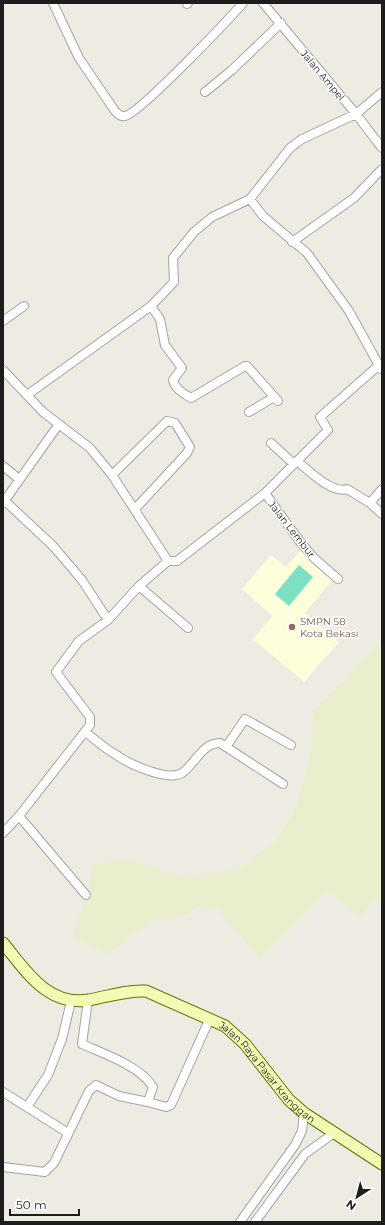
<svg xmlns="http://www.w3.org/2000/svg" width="385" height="1225" font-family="Montserrat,sans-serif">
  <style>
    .education { fill: #fcffda }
    .farmland { fill: #e9eecc }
    .pitch { fill: #7de0c2 }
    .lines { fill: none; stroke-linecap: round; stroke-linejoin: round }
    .street-casing { stroke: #a4a4a4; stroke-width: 10 }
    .secondary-casing { stroke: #5f7502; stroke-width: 13 }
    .street { stroke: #fff; stroke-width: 8 }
    .secondary { stroke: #f1fbb4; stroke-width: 11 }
    .education-dot { fill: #8d6e63; stroke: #fff; stroke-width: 1.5 }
    .labels { text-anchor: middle; stroke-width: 3; stroke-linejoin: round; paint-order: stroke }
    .street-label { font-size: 10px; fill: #1d1d1d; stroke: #fff }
    .education-label { font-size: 10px; fill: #785e54; stroke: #fff; text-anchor: start }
  </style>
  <rect width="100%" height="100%" fill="#eeebe2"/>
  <path class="education" d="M301 550 334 578 305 613 339 642 304 682 253 639 273 616 242 589 271 555 286 567Z"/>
  <path class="farmland" d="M382 640V906L373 900 361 916 327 892 260 959 219 910 198 905 189 914 150 921 107 954 72 936 88 891 93 864 126 859 184 878 237 870 275 842 296 808 312 749 313 712Z"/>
  <path class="pitch" d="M299 565 313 577 289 606 275 594Z"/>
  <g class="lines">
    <defs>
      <path id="street" d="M53 3 79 58 115 111C118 114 121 117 125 116 139 114 229 19 243 3
        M263 3 356 114 382 148
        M187 4 188 3
        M205 92 232 70 281 23
        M250 199 263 216 307 253 349 311 381 369
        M292 242 354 198 382 169
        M151 306 160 319 165 345 182 368 173 380C175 389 183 393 191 398L245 366H247L278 401
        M3 321 24 306
        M3 370 43 412 90 448 112 475 168 561
        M27 395 151 306 174 282 173 258 194 232 212 217 250 199 290 148 302 139 356 114 382 92
        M249 412 274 397
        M271 443 294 464
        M297 461C309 471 332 494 347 489L370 503 382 489
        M3 466 19 479
        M112 475 167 421 175 423 190 447 187 453 135 509
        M265 493 301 543 314 558 338 579
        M5 501 53 546 82 580 108 620
        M3 503 59 424
        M370 503 382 514
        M139 586 188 628
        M85 732C95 739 104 748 115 754 127 763 167 782 182 773 195 764 202 743 220 743L283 784
        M226 747 245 719 291 745
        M19 816 86 895
        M3 833 19 816 90 725V717L56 672 79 641 108 620 139 586 168 561H177L265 493 328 430 320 417 378 366
        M88 1000 82 1044C104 1054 140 1066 153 1087L148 1102
        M3 1092 68 1133
        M27 1107 48 1075 62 1039 71 1001
        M3 1167 45 1172 54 1163 89 1091 96 1085 119 1096 148 1102 166 1107 171 1105 210 1018
        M240 1222 295 1145 302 1131 304 1113
        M255 1222 305 1154 334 1133"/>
      <g id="secondary">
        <path id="s1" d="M3 943C26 971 48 1007 89 1000 109 996 127 990 146 991L225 1026 245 1044 289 1100 304 1113 382 1164"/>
      </g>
    </defs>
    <use href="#street" class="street-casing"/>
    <use href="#secondary" class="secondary-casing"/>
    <use href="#street" class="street"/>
    <use href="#secondary" class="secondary"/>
  </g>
  <circle class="education-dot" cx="292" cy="627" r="4"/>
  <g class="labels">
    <g class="street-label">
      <text transform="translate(323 75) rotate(50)" y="4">Jalan Ampel</text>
      <text transform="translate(292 529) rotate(52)" y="4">Jalan Lembur</text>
      <text dy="4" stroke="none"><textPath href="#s1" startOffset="316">Jalan Raya Pasar Kranggan</textPath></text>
    </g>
    <g class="education-label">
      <text x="300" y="625">SMPN 58<tspan x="300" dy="12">Kota Bekasi</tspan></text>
    </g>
  </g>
  <rect width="385" height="1225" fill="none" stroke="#1d1d1d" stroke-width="8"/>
  <g transform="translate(357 1197) rotate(216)" stroke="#ffffff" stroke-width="3" paint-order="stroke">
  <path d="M0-3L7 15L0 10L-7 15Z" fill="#1d1d1d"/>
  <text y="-6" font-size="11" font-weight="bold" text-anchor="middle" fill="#1d1d1d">N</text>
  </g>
  <path d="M10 1209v6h69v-6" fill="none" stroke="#1d1d1d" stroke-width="2"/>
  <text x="16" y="1209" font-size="12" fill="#1d1d1d" stroke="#ffffff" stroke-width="3" paint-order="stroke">50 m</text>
</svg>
